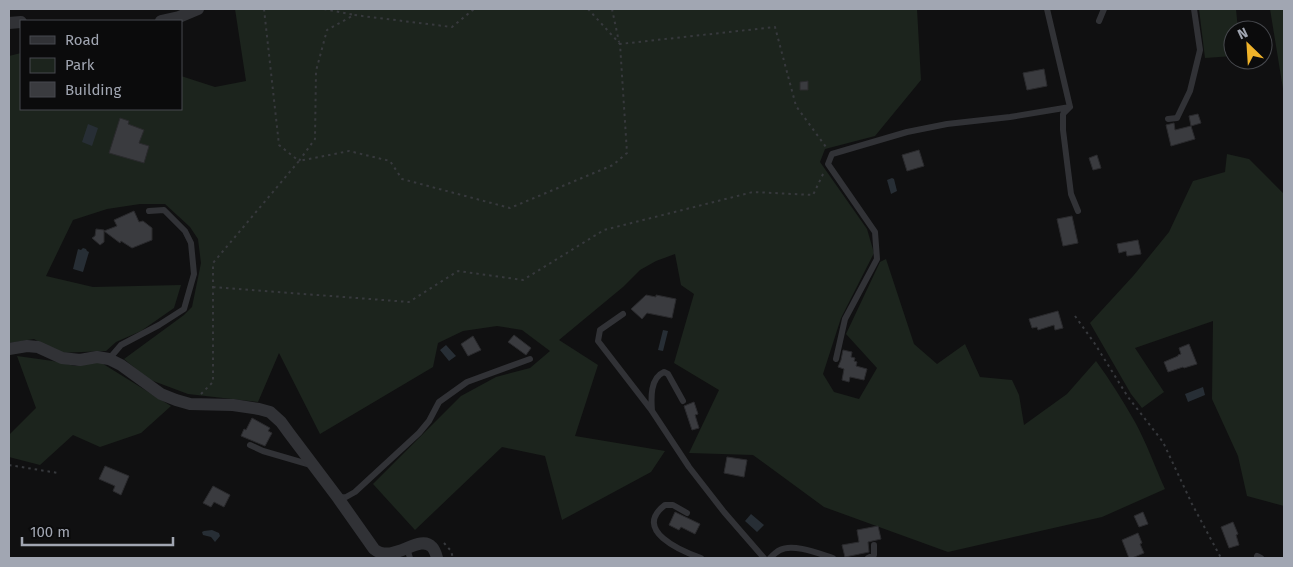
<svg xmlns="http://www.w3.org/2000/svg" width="1293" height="567" font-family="'Fira Sans',sans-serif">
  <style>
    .green { fill: #1c241d }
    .water { fill: #272e35 }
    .building { fill: #3a3b3f; stroke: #2a2a2d }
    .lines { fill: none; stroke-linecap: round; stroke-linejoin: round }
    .path { stroke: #37393d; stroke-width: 2; stroke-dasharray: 2.5 4; stroke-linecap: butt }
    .lane { stroke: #313236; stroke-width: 6 }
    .street { stroke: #313236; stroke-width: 12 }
  </style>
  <rect width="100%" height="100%" fill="#101011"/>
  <path class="green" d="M235 9H917L921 80 875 136 825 149 820 162 867 229 874 253 841 318 823 374 834 392 859 399 877 368 846 334 880 262 886 259 914 344 937 364 965 344 980 377 1012 380 1019 395 1024 425 1067 394 1096 361C1110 380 1123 401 1135 422 1147 444 1155 467 1165 489L1102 517 948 552 824 507 753 455 689 453 719 390 674 363 694 294 681 285 675 254 656 261 640 270 623 287 559 340 598 365 575 436 665 451 651 472 562 520 545 456 502 447 415 530 373 484 461 396 496 377 530 368 550 351 522 330 497 326 463 331 438 343 433 367 320 434 279 353 258 402 188 394 148 379 124 359 184 315 192 307 201 263 198 239 190 227 165 204H140L107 209 73 220 46 276 93 287 181 285 174 308 141 331 116 342 106 351 59 353 34 339 9 343V56L21 53V109H181V76L215 87 246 81Z
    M1199 9H1236L1238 30H1233V56L1205 58Z
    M1270 9H1284V95Z
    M1227 154 1249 159 1284 194V506L1247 496 1238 456 1212 399 1213 321 1135 348 1164 392 1142 408 1131 394 1090 323 1134 275 1169 232 1193 181 1225 172Z
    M17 356 53 361 75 366 100 362 171 406 141 433 100 447 73 435 40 465 9 457V435L36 408Z"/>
  <path class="water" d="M88 124 98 128 92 146 82 142Z
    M892 178 894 179 897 191 891 194 887 180Z
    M83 248 86 249 87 251 89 252 83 272 73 269 78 249 81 250Z
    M663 330 668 331 663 351 658 350Z
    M446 345 456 356 449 361 440 350Z
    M1203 387 1205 395 1188 402 1185 394Z
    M751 514 764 525 757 532 745 521Z
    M212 530 219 533 220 536 215 542 211 537 203 535 202 532 204 531Z"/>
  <path class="building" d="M1044 69 1047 86 1027 90 1023 73Z
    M808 81V90H800V82Z
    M1198 114 1201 123 1191 126 1189 116Z
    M120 118 129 121 128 124 144 130 139 143 149 146 144 163 109 153Z
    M1174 123 1175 130 1191 126 1195 139 1171 146 1166 125Z
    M919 150 924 166 907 171 902 155Z
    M1097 155 1101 168 1093 170 1089 158Z
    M134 211 139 222 143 221 152 228V240L132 248 121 241 120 243 104 231 117 226 114 220Z
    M1072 216 1078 243 1063 246 1057 219Z
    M96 229 104 230V242L100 245 92 238 95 236Z
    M1138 240 1141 254 1127 256 1126 251 1119 253 1117 244Z
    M646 295 656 297V295L676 299 672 318 647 313 642 319 631 309Z
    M1058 311 1063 328 1055 330 1054 325 1038 330 1037 327 1032 328 1029 319Z
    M514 335 531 348 526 355 508 342Z
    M473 336 481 350 468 356 461 344Z
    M1189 344 1197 364 1184 368 1183 367 1168 372 1164 362 1178 356V355L1181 354 1179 348Z
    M843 350 852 352 851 357 855 358 854 361 857 362 856 366 867 369 864 380 850 377 849 382 842 380 844 369 838 367 841 360Z
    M694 402 698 414 695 415 699 428 692 430 684 406Z
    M252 418 270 428 268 431 272 433 265 446 241 436 244 429 246 430Z
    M727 457 747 460 744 477 724 473Z
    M105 466 129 476 121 495 113 491 115 486 99 479Z
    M213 486 230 495 224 507 214 502 211 507 203 503Z
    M675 512 700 524 695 534 681 527 679 530 669 525Z
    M1143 512 1148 524 1139 527 1134 516Z
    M1233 522 1238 534 1236 535 1239 545 1229 548 1221 527Z
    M878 526 881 539 868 542 869 552 845 557 842 545 859 542 857 530Z
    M1138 533 1142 543 1140 544 1144 553 1132 558H1129L1122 540Z"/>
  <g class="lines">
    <path class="path" d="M264 9 279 145 299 161 315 139 316 71 327 30 354 15 452 27 474 9
      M324 9 354 15
      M588 9 620 44
      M612 9 619 42
      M213 287 409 302 458 271 523 280 604 230 753 192 813 195 824 172
      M1075 316 1095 344 1128 397 1163 442 1192 504 1221 558
      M201 394 213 382V263L299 161 349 151 390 161 402 179 510 208 613 165 627 153 620 44 775 27 796 106 826 147
      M9 465 58 473
      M444 543 451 551 453 558"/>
    <path class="lane" d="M1099 21 1104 9
      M1070 107 1063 114V130L1071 194 1078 211
      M1168 119 1177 118 1190 91 1200 50 1194 9
      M623 314 600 330 598 341 652 411 689 467 724 512 764 558
      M109 359 121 345 159 325 184 309 194 274 191 243 185 231 164 210 149 211
      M836 359 845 319 877 259 875 232 828 164 832 154 907 132 947 124 1010 117 1070 107 1047 9
      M652 411C651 398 650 378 664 372L668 374 683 401
      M250 445 263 451 311 465
      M338 498 346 497 355 492 419 433 429 421 439 402 467 382 530 359
      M687 513 673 505H665C632 530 681 551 701 558
      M407 548 410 558
      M1257 556 1261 558
      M770 558C773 555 776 552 780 550 793 543 820 554 833 558
      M868 558 874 555V545"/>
    <path class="street" d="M161 21 179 17 198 9
      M9 23 21 22
      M9 349 27 346 38 347 62 358 80 360 97 357 109 359 121 365 161 394 176 400 190 404 233 405 259 409 270 412 281 422 289 433 338 498 374 549C393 565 419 533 432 547 435 550 436 554 437 558"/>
  </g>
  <rect width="1293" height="567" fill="none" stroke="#a1a6b2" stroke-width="20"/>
  <rect x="20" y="20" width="162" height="90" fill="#0b0b0c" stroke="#47494e"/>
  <rect x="30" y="36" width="25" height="8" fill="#313236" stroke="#47494e"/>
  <text x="65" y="45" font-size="15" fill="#a1a6b2">Road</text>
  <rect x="30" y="58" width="25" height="15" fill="#1c241d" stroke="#47494e"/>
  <text x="65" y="70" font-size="15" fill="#a1a6b2">Park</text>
  <rect x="30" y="82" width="25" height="15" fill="#3a3b3f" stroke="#47494e"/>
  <text x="65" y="95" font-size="15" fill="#a1a6b2">Building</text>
  <g transform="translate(1248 45) rotate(335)"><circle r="24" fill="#0b0b0c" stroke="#47494e"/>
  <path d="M0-4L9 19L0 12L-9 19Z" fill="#f0b32a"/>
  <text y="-8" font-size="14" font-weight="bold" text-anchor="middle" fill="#a1a6b2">N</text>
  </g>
  <path d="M22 537v8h151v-8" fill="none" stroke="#a1a6b2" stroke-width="2.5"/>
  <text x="30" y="537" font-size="15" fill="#a1a6b2" stroke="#0b0b0c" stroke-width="4" paint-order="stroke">100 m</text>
</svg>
